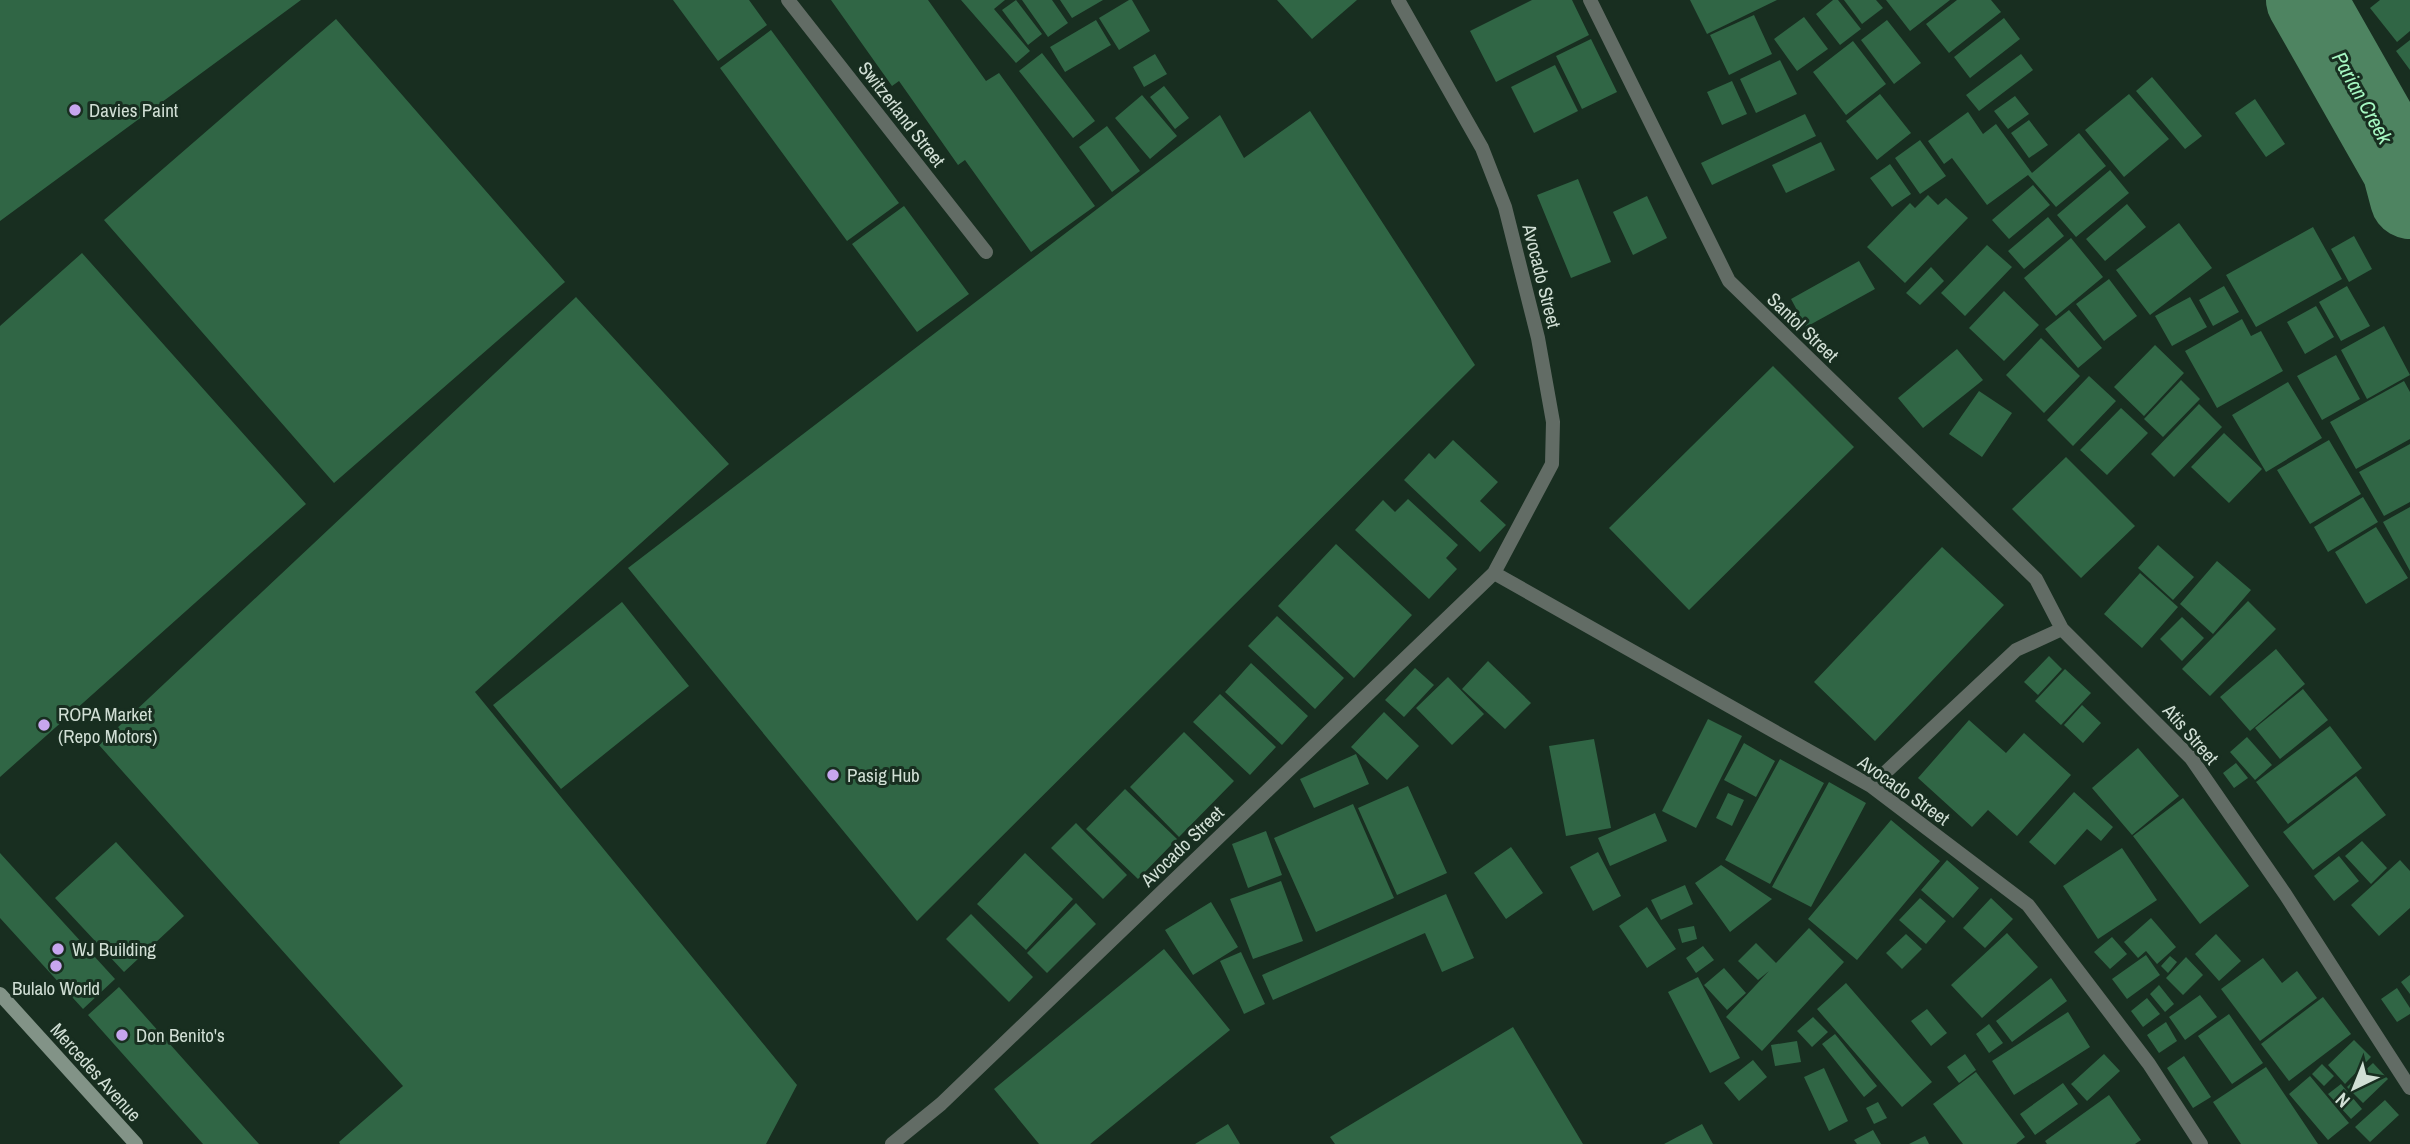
<svg xmlns="http://www.w3.org/2000/svg" width="2410" height="1144" font-family="'Archivo Narrow',sans-serif">
  <style>
    .lines { fill: none; stroke-linecap: round; stroke-linejoin: round }
    .river { stroke: #4e8461; stroke-width: 80 }
    .building { fill: #306645 }
    .minor { stroke: #626c65; stroke-width: 14 }
    .secondary { stroke: #829387; stroke-width: 14 }
    .poi-dot { fill: #c7a6ef; stroke: #182e20; stroke-width: 2.5 }
    .labels { text-anchor: middle; stroke-width: 6; stroke-linejoin: round; paint-order: stroke }
    .poi-label { font-size: 19px; fill: #d1dfd5; stroke: #182e20; text-anchor: start }
    .street-label { font-size: 19px; fill: #d1dfd5; stroke: #182e20 }
    .water-label { font-size: 21px; font-style: italic; fill: #a6f8c2; stroke: #182e20 }
  </style>
  <rect width="100%" height="100%" fill="#182e20"/>
  <g class="lines">
    <path class="river" d="M2306 0 2402 169 2410 199"/>
  </g>
  <path class="building" d="M0 0H301L0 221Z
    M673 0H749L767 25 718 61Z
    M831 0H928L986 81 999 73 1095 206 1031 252 965 160 958 165 899 81 892 86Z
    M961 0H1005L994 9 1030 51 1016 63Z
    M1016 0 1042 34 1028 45 1002 10Z
    M1022 0H1052L1068 23 1048 37Z
    M1060 0H1103L1072 18Z
    M1129 0H1132L1150 31 1119 50 1099 18Z
    M1277 0H1357L1312 39Z
    M1532 0H1572L1589 35 1496 82 1470 31Z
    M1690 0H1777L1707 34Z
    M1833 0H1838L1861 29 1840 45 1816 14Z
    M1844 0H1876L1883 8 1862 24Z
    M1886 0H1950L1910 31Z
    M1957 0H1991L2001 12 1949 53 1926 24Z
    M2380 0H2410V31L2397 42 2370 8Z
    M1754 15 1772 54 1729 75 1710 35Z
    M1804 17 1828 49 1797 71 1774 39Z
    M2004 18 2020 39 1970 78 1954 57Z
    M336 19 565 282 334 483 104 220Z
    M1096 20 1111 45 1065 72 1050 47Z
    M1887 20 1921 63 1894 84 1861 40Z
    M771 30 899 203 847 241 720 68Z
    M1591 39 1617 92 1582 109 1556 56Z
    M2410 40V70L2396 51Z
    M1853 41 1886 84 1846 115 1813 72Z
    M1042 53 1095 121 1073 138 1019 71Z
    M1155 54 1167 74 1144 87 1133 67Z
    M2021 54 2033 70 1979 111 1966 95Z
    M1780 60 1797 94 1756 113 1740 79Z
    M1555 65 1578 111 1534 133 1511 87Z
    M2152 77 2202 136 2185 149 2136 91Z
    M1732 81 1747 114 1722 125 1707 92Z
    M1164 86 1189 118 1175 129 1150 97Z
    M1880 94 1911 133 1877 160 1846 121Z
    M2129 94 2169 139 2124 177 2085 130Z
    M1142 95 1177 136 1150 159 1115 118Z
    M2015 96 2029 114 2008 129 1994 111Z
    M2255 99 2285 144 2266 157 2235 113Z
    M1310 111 1475 365 917 921 628 568 1220 115 1244 158Z
    M1968 112 1983 134 1996 124 2032 173 2079 133 2106 166 2056 207 2028 175 1987 205 1952 158 1944 164 1928 141Z
    M1805 114 1816 136 1712 185 1701 163Z
    M2029 120 2048 145 2029 158 2011 133Z
    M1107 126 1140 171 1112 192 1079 147Z
    M1920 140 1946 176 1920 194 1895 158Z
    M1821 142 1835 170 1786 193 1772 165Z
    M1890 164 1911 194 1892 207 1870 178Z
    M2110 170 2129 193 2076 237 2057 215Z
    M1578 179 1611 262 1571 278 1537 195Z
    M2033 185 2050 205 2009 239 1992 220Z
    M1928 195 1938 205 1946 198 1968 218 1905 283 1867 247 1910 203 1915 208Z
    M1647 196 1667 238 1633 255 1613 212Z
    M2127 204 2146 227 2105 261 2086 239Z
    M904 206 969 294 917 332 852 244Z
    M2048 217 2064 236 2024 269 2008 251Z
    M2179 223 2212 268 2150 315 2116 270Z
    M2313 227 2342 279 2256 327 2226 275Z
    M2354 236 2372 269 2349 282 2331 249Z
    M2071 238 2103 277 2056 316 2024 278Z
    M1987 245 2012 267 1965 316 1941 293Z
    M82 253 306 504 0 777V326Z
    M1859 261 1875 289 1806 327 1791 299Z
    M1931 267 1944 281 1920 305 1906 293Z
    M2109 279 2137 316 2104 341 2076 304Z
    M2224 286 2239 312 2213 326 2199 300Z
    M2347 286 2370 326 2341 341 2319 302Z
    M2004 291 2039 325 2004 361 1969 328Z
    M576 297 729 464 475 692 797 1085 766 1144H340L339 1142 403 1086 99 745Z
    M2190 297 2207 327 2172 346 2155 316Z
    M2316 306 2334 337 2305 354 2287 322Z
    M2069 310 2102 348 2078 368 2045 329Z
    M2242 319 2251 336 2261 331 2283 371 2217 408 2185 351Z
    M2384 326 2410 375 2367 399 2341 350Z
    M2041 338 2080 376 2044 413 2006 375Z
    M2155 345 2184 373 2144 416 2114 387Z
    M1957 349 1983 380 1923 428 1898 398Z
    M2336 355 2360 399 2322 420 2297 376Z
    M1773 366 1854 447 1689 610 1609 528Z
    M2089 376 2116 401 2073 446 2047 420Z
    M2181 380 2200 399 2163 437 2144 419Z
    M2404 381 2410 392V439L2356 469 2330 422Z
    M2288 382 2322 438 2266 472 2232 415Z
    M1979 391 2012 413 1982 457 1949 434Z
    M2199 404 2222 427 2174 477 2151 454Z
    M2121 408 2148 433 2107 475 2080 450Z
    M2224 433 2262 469 2229 503 2191 467Z
    M1453 440 1498 482 1480 501 1506 525 1480 552 1404 480 1429 453 1435 459Z
    M2329 440 2361 494 2310 524 2277 470Z
    M2410 444V502L2384 516 2359 472Z
    M2066 457 2135 526 2081 578 2012 509Z
    M2363 497 2378 522 2328 552 2314 527Z
    M1408 499 1458 545 1446 558 1457 569 1429 599 1355 530 1383 500 1395 512Z
    M2410 507V571L2383 522Z
    M2376 527 2408 578 2366 604 2335 552Z
    M1336 544 1412 615 1354 678 1278 606Z
    M2158 545 2194 577 2173 600 2138 568Z
    M1942 547 2004 605 1875 741 1814 682Z
    M2217 561 2251 590 2213 634 2180 604Z
    M2140 573 2178 607 2142 648 2104 614Z
    M2248 601 2276 629 2210 696 2182 669Z
    M622 602 689 686 561 789 493 705Z
    M1277 616 1344 678 1315 709 1248 646Z
    M2182 617 2204 638 2182 661 2160 639Z
    M2276 649 2305 684 2250 731 2220 697Z
    M2049 656 2062 669 2038 695 2024 682Z
    M1488 661 1531 703 1505 729 1462 689Z
    M1251 663 1308 716 1282 745 1225 692Z
    M1415 668 1434 685 1404 717 1385 700Z
    M2065 669 2091 693 2061 725 2035 701Z
    M1448 677 1484 714 1452 745 1416 708Z
    M2303 689 2328 720 2280 759 2255 728Z
    M1220 694 1276 747 1250 775 1193 722Z
    M2082 705 2101 723 2083 743 2064 725Z
    M1384 712 1419 746 1387 780 1351 747Z
    M1708 719 1742 736 1696 828 1662 811Z
    M1969 720 2006 753 2024 733 2071 775 2017 836 1988 810 1972 827 1918 778Z
    M2330 726 2362 768 2288 824 2256 782Z
    M1184 732 1234 781 1179 837 1130 787Z
    M2247 737 2272 765 2255 780 2230 752Z
    M1594 739 1611 828 1566 836 1549 746Z
    M1744 743 1775 761 1756 797 1724 780Z
    M2138 748 2179 796 2132 835 2092 788Z
    M1356 754 1369 784 1314 808 1300 779Z
    M1780 759 1824 783 1770 884 1725 860Z
    M2236 763 2248 778 2234 788 2223 773Z
    M2356 776 2386 815 2313 870 2283 832Z
    M1829 782 1866 803 1811 907 1772 887Z
    M1408 786 1447 873 1397 895 1358 808Z
    M1125 789 1177 839 1138 879 1086 829Z
    M2074 792 2113 827 2101 841 2087 829 2055 865 2029 842Z
    M1728 793 1744 800 1732 826 1716 818Z
    M2183 798 2249 886 2200 924 2133 836Z
    M1353 804 1394 898 1316 932 1274 838Z
    M1655 813 1667 841 1610 866 1598 838Z
    M1891 820 1940 861 1857 960 1808 919Z
    M1076 823 1127 875 1103 899 1051 848Z
    M1266 831 1282 875 1248 888 1232 844Z
    M2362 841 2387 868 2371 884 2345 856Z
    M116 842 184 916 124 972 55 898Z
    M1511 847 1543 893 1506 919 1474 873Z
    M2122 848 2157 900 2098 939 2063 886Z
    M1598 852 1621 896 1593 911 1570 867Z
    M0 853 115 979 83 1009 0 918Z
    M1025 853 1073 899 1026 950 977 904Z
    M2339 856 2359 881 2334 901 2314 876Z
    M1947 860 1979 888 1953 918 1921 890Z
    M2400 860 2410 871V908L2379 936 2351 905Z
    M1721 865 1772 899 1730 932 1695 883Z
    M1281 881 1303 941 1253 959 1230 899Z
    M1685 885 1693 904 1661 920 1651 900Z
    M1446 894 1474 958 1442 972 1425 933 1273 1000 1262 975Z
    M1920 898 1946 921 1926 944 1899 920Z
    M1991 898 2013 919 1985 948 1963 928Z
    M1211 902 1238 947 1193 975 1165 930Z
    M1076 903 1096 924 1047 973 1027 953Z
    M1647 907 1676 949 1647 968 1619 926Z
    M971 914 1033 977 1009 1002 946 939Z
    M2151 918 2176 947 2157 964 2146 951 2138 958 2124 942Z
    M1694 926 1697 939 1682 943 1678 929Z
    M1809 928 1844 962 1762 1051 1726 1017 1769 971 1758 980 1738 961 1756 943 1776 963Z
    M2007 933 2038 967 1982 1018 1951 985Z
    M1906 934 1922 949 1902 969 1886 953Z
    M2216 934 2241 961 2219 981 2195 954Z
    M2112 937 2127 954 2110 969 2094 952Z
    M1703 946 1714 960 1696 973 1686 958Z
    M1164 949 1230 1030 1090 1144H1039L994 1089Z
    M1241 952 1265 1004 1244 1014 1220 961Z
    M2146 955 2160 975 2127 999 2112 979Z
    M2170 956 2177 962 2168 973 2161 966Z
    M2186 957 2203 975 2183 995 2166 978Z
    M2263 958 2282 983 2297 971 2317 998 2260 1041 2221 989Z
    M1724 968 1746 993 1727 1010 1704 985Z
    M2410 975V994L2401 982Z
    M1698 977 1740 1058 1710 1073 1668 992Z
    M2051 978 2067 1001 2012 1042 1996 1021Z
    M1846 983 1932 1082 1902 1107 1817 1009Z
    M2159 985 2174 1004 2165 1012 2150 994Z
    M119 987 259 1144H203L88 1015Z
    M2397 988 2410 1008V1014L2397 1022 2381 999Z
    M2200 995 2217 1017 2185 1040 2169 1017Z
    M2323 997 2351 1034 2289 1081 2261 1044Z
    M2147 998 2160 1014 2143 1027 2131 1011Z
    M1927 1009 1947 1033 1931 1046 1911 1021Z
    M2068 1012 2090 1047 2014 1095 1992 1061Z
    M2229 1014 2263 1063 2232 1084 2198 1036Z
    M1813 1017 1828 1032 1812 1047 1797 1031Z
    M2166 1022 2177 1041 2159 1053 2147 1035Z
    M1989 1024 2003 1043 1989 1053 1976 1034Z
    M1513 1027 1583 1144H1335L1330 1137Z
    M1835 1034 1877 1086 1864 1097 1822 1044Z
    M2354 1040 2371 1057 2345 1084 2328 1065Z
    M1797 1041 1801 1062 1775 1066 1771 1045Z
    M1965 1054 1976 1070 1959 1083 1947 1067Z
    M2104 1054 2120 1071 2087 1101 2071 1084Z
    M2184 1056 2211 1097 2193 1108 2167 1068Z
    M1753 1060 1767 1077 1739 1101 1724 1083Z
    M2373 1063 2388 1079 2363 1103 2347 1087Z
    M2322 1064 2334 1076 2324 1086 2312 1074Z
    M2266 1067 2318 1144H2241L2213 1102Z
    M1824 1068 1848 1121 1829 1131 1804 1077Z
    M1976 1072 2025 1137 2016 1144H1963L1933 1104Z
    M2310 1076 2349 1123 2328 1140 2289 1094Z
    M2063 1083 2078 1104 2035 1135 2020 1114Z
    M2341 1084 2362 1109 2351 1119 2328 1094Z
    M2109 1095 2141 1140 2135 1144H2047L2045 1141Z
    M2385 1100 2399 1115 2370 1142 2355 1127Z
    M1878 1102 1887 1118 1874 1124 1866 1108Z
    M1228 1124 1240 1144H1195Z
    M1702 1124 1713 1144H1664Z
    M1873 1130 1881 1144H1857L1854 1140Z
    M1925 1136 1929 1144H1909Z"/>
  <g class="lines">
    <path class="minor" d="M788 0 986 252
      M1590 0 1729 281 2036 579 2062 629 2191 758 2285 894 2410 1088
      M1494 573 1871 786 2028 905 2149 1064 2201 1144
      M1871 786 2016 650 2062 629
      M892 1144 941 1104 1494 573 1552 464 1553 422 1538 338 1505 207 1482 148 1398 0"/>
    <path class="secondary" d="M0 994 136 1144"/>
  </g>
  <g class="poi-dot">
    <circle cx="75" cy="110" r="7"/>
    <circle cx="44" cy="725" r="7"/>
    <circle cx="833" cy="775" r="7"/>
    <circle cx="58" cy="949" r="7"/>
    <circle cx="56" cy="966" r="7"/>
    <circle cx="122" cy="1035" r="7"/>
  </g>
  <g class="labels">
    <g class="poi-label">
      <text x="89" y="117">Davies Paint</text>
      <text x="58" y="721">ROPA Market<tspan x="58" dy="22">(Repo Motors)</tspan></text>
      <text x="847" y="782">Pasig Hub</text>
      <text x="72" y="956">WJ Building</text>
      <text x="56" y="995" text-anchor="middle">Bulalo World</text>
      <text x="136" y="1042">Don Benito's</text>
    </g>
    <g class="street-label">
      <text transform="translate(902 114) rotate(52)" y="7">Switzerland Street</text>
      <text transform="translate(1542 276) rotate(76)" y="7">Avocado Street</text>
      <text transform="translate(1803 327) rotate(44)" y="7">Santol Street</text>
      <text transform="translate(2191 734) rotate(49)" y="7">Atis Street</text>
      <text transform="translate(1904 790) rotate(35)" y="7">Avocado Street</text>
      <text transform="translate(1182 846) rotate(-44)" y="7">Avocado Street</text>
      <text transform="translate(96 1072) rotate(48)" y="7">Mercedes Avenue</text>
    </g>
    <g class="water-label">
      <text transform="translate(2362 98) rotate(61)" y="7">Parian Creek</text>
    </g>
  </g>
  <g transform="translate(2354 1088) rotate(223)" stroke="#182e20" stroke-width="5" paint-order="stroke">
  <path d="M0-5L12 26L0 18L-12 26Z" fill="#d1dfd5"/>
  <text y="-10" font-size="19" font-weight="bold" text-anchor="middle" fill="#d1dfd5">N</text>
  </g>
</svg>
